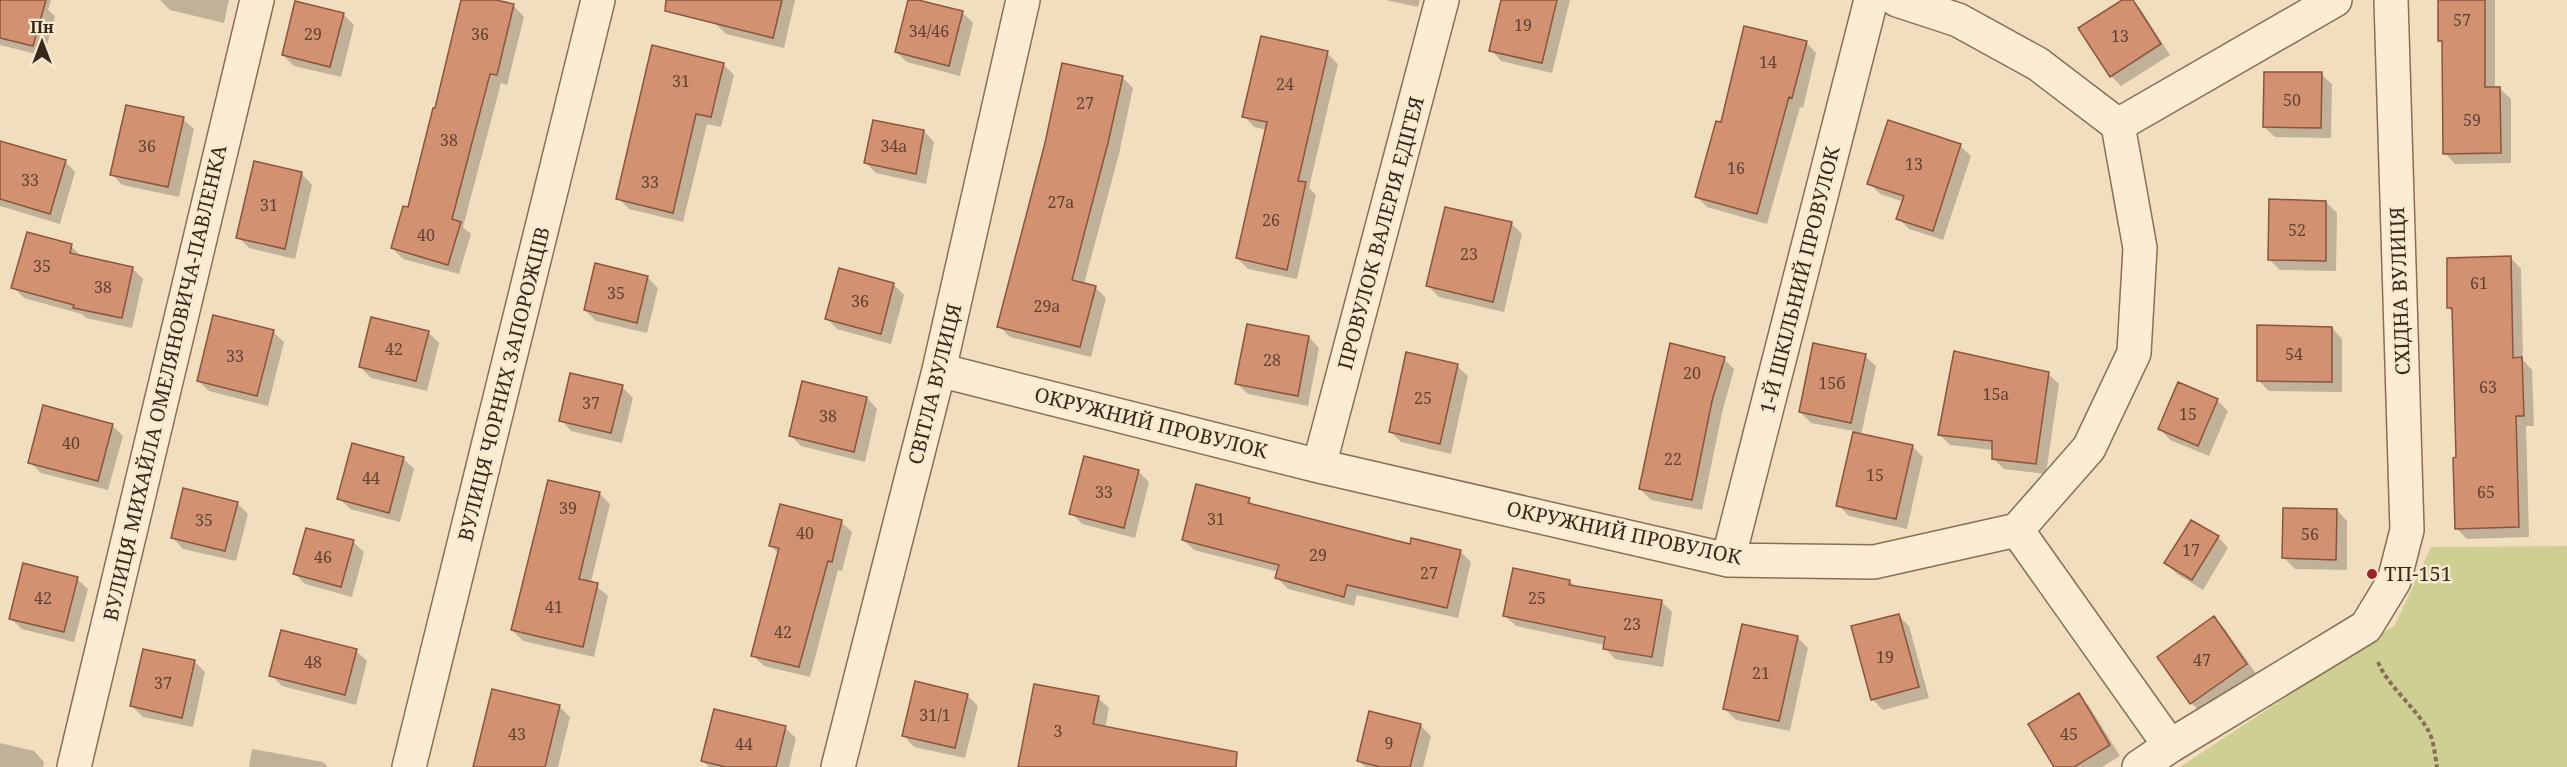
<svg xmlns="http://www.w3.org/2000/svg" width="2567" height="767" font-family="'Noto Serif',serif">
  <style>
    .green { fill: #cdd092 }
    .shadow { fill: #0003 }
    .building { fill: #d29272; stroke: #8c543a; stroke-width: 1.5 }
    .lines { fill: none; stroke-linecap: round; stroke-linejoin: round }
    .minor-casing { stroke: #8b6e56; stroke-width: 36 }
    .path { stroke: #8b6e56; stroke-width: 4; stroke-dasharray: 4.5 3; stroke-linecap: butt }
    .minor { stroke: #fbecd3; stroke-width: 33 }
    .poi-dot { fill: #9e212c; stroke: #f8e9cf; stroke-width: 2 }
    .labels { text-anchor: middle; stroke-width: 5; stroke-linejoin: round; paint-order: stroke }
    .number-label { font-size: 16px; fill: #5f4232 }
    .street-label { font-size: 20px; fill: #39281c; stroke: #f8e9cf }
    .poi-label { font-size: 20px; fill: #39281c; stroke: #f8e9cf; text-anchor: start }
  </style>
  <rect width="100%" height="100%" fill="#f1debf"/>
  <path class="green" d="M2567 546V767H2180L2395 625 2431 547Z"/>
  <path class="shadow" d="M0 0H51L48 10 55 16 44 56 0 45Z
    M160 0H229L224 23 170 10Z
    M463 0H490L514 6 524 17 507 85 501 83 463 227 471 234 459 274 403 259 392 248 409 209 436 110Z
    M721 0H795L784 48 726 34 715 23Z
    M909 0 962 12 973 23 960 76 907 62 896 52Z
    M1386 0H1420L1418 7Z
    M1503 0H1570L1552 73 1501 61 1491 50Z
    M2125 0H2132L2140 8 2170 55 2121 86 2111 76Z
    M2440 0H2495V89H2500L2511 99V163L2455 164 2445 153 2443 43 2440 40Z
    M343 14 354 25 341 77 294 66 283 55Z
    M1806 42 1816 53 1803 108 1800 107 1767 224 1707 207 1696 196 1722 124Z
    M1327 53 1338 64 1309 188 1316 195 1297 279 1248 269 1237 258 1267 130 1254 127 1244 116Z
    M723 64 734 75 721 127 707 124 683 222 629 209 618 198Z
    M2321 74 2332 84 2331 138 2275 137 2264 127Z
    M1122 77 1133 88 1119 154 1084 284 1095 287 1106 298 1091 357 1010 337 999 326Z
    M183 119 194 129 179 197 122 185 112 174Z
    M924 131 934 142 926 184 876 173 866 163Z
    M0 142 65 161 75 172 60 224 0 206Z
    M1960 146 1971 156 1943 240 1909 229 1898 218 1904 202 1880 194 1869 183Z
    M255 163 302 174 312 185 295 259 249 248 238 237Z
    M2326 202 2337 213 2336 271 2280 270 2270 260Z
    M1511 223 1522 234 1504 312 1439 297 1428 286Z
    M71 246 82 257 132 268 143 279 132 328 86 318 82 314 24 298 13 287Z
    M2511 258 2521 269 2523 360 2532 370 2534 426H2526L2529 537 2467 539 2456 528 2457 459 2453 312 2449 308Z
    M840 270 894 285 904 295 891 344 837 329 827 319Z
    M647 277 658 288 647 333 596 321 585 310Z
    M2332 328 2342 339V392L2269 391 2258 380Z
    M273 332 284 342 268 406 209 391 198 381Z
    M428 332 439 343 427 391 371 378 360 367Z
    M1309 337 1319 348 1308 406 1248 394 1237 384Z
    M1865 356 1876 366 1861 435 1912 446 1923 457 1907 529 1849 516 1838 505 1854 431 1811 423 1800 412Z
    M1724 359 1734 369 1722 413 1702 510 1651 500 1640 489Z
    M1457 366 1468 376 1451 454 1401 442 1390 431Z
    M2048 374 2059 384 2046 474 2004 469 1993 458V450L1950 445 1939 434Z
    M622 387 633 398 622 443 571 431 561 420Z
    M867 398 877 409 865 462 801 446 790 435Z
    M2217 400 2228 411 2209 456 2170 440 2160 429Z
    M112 425 123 436 108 490 41 473 30 462Z
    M403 458 414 469 400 522 350 509 339 498Z
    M1138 471 1149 482 1135 538 1082 524 1071 513Z
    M599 493 610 504 591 582 608 596 594 657 523 641 512 630Z
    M1249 500 1255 506 1411 546 1460 551 1471 562 1458 618 1357 595 1354 606 1288 589 1277 578 1279 572 1194 550 1183 540Z
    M237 503 248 514 236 561 183 549 173 538Z
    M2337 510 2347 521V570L2295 569 2284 558Z
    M841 522 852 532 842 571 838 570 810 677 764 666 753 655 779 554 770 545Z
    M2218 537 2228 548 2203 590 2177 574 2166 563Z
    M353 542 364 552 352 597 305 584 295 574Z
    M77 579 88 589 74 642 22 629 11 619Z
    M1570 581 1576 587 1661 601 1672 612 1663 667 1615 659 1605 648V645L1516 626 1505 616Z
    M1898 615 1909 626 1929 698 1883 710 1872 699Z
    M2214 618 2225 629 2257 675 2202 713 2191 703Z
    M1797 637 1808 648 1790 731 1736 720 1725 709Z
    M356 651 367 661 356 705 282 686 271 675Z
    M194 661 205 672 193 727 143 717 132 706Z
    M967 695 978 706 965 758 914 747 904 736Z
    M2079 695 2089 706 2120 756 2102 767H2056Z
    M1098 698 1109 708 1105 728 1198 767H1021Z
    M559 706 570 717 558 767H475Z
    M1420 725 1431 736 1423 767H1365L1359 761Z
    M785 728 796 738 789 767H709L702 760Z
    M0 743 34 751 44 762 43 767H0Z
    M252 749 323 762 328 767H249Z"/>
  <path class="building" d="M0 0H46L33 46 0 38Z
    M461 0H496L514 4 497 75 490 74 452 219 461 222 448 265 391 248 403 206 408 207 433 108H435Z
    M666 0H782L773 38 665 11Z
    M908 0H918L963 11 949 66 895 52Z
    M1501 0H1557L1542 63 1489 51Z
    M2122 0H2133L2161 44 2110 77 2078 28Z
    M2438 0H2485V87H2500L2501 153 2443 154 2442 41H2438Z
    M295 1 344 13 330 67 282 55Z
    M1744 26 1807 41 1792 98 1789 97 1757 214 1695 197 1716 121 1721 122Z
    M1261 36 1328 51 1298 181 1306 182 1287 270 1236 258 1267 122 1242 117Z
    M652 45 724 63 711 117 696 114 673 213 616 199Z
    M1062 63 1123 76 1108 143 1072 280 1096 286 1080 347 997 327 1045 143Z
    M2264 72H2322L2321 128 2263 127Z
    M126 105 184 117 168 187 110 175Z
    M873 120 924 130 916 174 864 163Z
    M1888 120 1961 144 1933 231 1896 219 1904 196 1867 184Z
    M0 141 66 160 50 214 0 199Z
    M254 161 302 172 285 249 236 238Z
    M2269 199 2326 201V261L2268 260Z
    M1445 207 1512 222 1493 302 1426 286Z
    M27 232 72 244 70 253 133 267 122 318 73 308 74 305 11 288Z
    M2511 256 2513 358 2522 357 2524 416H2516L2519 527 2455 529 2453 458 2456 457 2452 308H2447V258Z
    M595 263 648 276 637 323 584 310Z
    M839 268 894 283 881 334 825 319Z
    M213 315 274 330 257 396 197 381Z
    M371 317 429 331 416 381 359 367Z
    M1247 324 1309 336 1298 396 1235 384Z
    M2257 325 2332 327V382L2257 381Z
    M1670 343 1725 357 1712 401 1692 500 1639 489Z
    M1813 343 1866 354 1851 423 1799 412Z
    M1954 351 2049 372 2036 464 1992 459V441L1938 435Z
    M1406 352 1458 364 1440 444 1389 432Z
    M570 373 623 385 611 433 559 421Z
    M802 381 867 397 854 452 789 436Z
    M2178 382 2218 399 2198 446 2158 429Z
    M43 405 113 424 98 481 28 463Z
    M1853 432 1913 445 1896 519 1836 506Z
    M352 443 404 457 389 513 337 499Z
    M1084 456 1139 470 1124 528 1069 514Z
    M548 480 600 492 579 579 598 583 583 647 511 630Z
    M1196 484 1250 498 1248 503 1410 544 1411 538 1461 550 1447 608 1347 585 1344 597 1275 578 1279 565 1182 540Z
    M183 488 238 502 225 551 171 538Z
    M780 504 842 520 832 562 828 561 799 667 751 656 779 548 769 546Z
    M2283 508 2337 509 2336 560 2282 558Z
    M2191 520 2219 536 2192 580 2164 563Z
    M306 528 354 540 341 587 293 574Z
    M23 563 78 577 64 632 9 619Z
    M1513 568 1570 580 1569 585 1662 600 1652 657 1603 649 1605 637 1503 616Z
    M1899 614 1919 687 1871 700 1851 626Z
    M2214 616 2247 664 2190 704 2157 657Z
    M1742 624 1798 636 1779 721 1723 709Z
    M281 630 357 649 345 695 269 676Z
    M143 649 195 660 182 718 130 706Z
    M915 681 968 694 955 748 902 736Z
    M1034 684 1099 696 1093 724 1237 752 1236 767H1018Z
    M492 689 560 705 545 767H473Z
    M2079 693 2110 745 2074 767H2054L2028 724Z
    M714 709 786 726 776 767H726L701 761Z
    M1369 711 1421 724 1410 767H1380L1357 761Z"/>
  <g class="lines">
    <defs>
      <path id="minor" d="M2118 125 2335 0
        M939 370 1319 466 1728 560 1874 562 2017 530 2089 448 2134 353 2140 248 2118 125 2038 64 1958 20 1897 0
        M1319 466 1442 0
        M2017 530 2170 746
        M1728 560 1871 0
        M74 767 257 0
        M409 767 598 0
        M838 767 939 370 1023 0
        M2139 767 2170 746 2366 627 2394 581 2407 530 2391 0"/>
    </defs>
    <use href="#minor" class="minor-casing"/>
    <path class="path" d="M2378 662C2387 685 2415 707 2428 730 2434 740 2435 756 2437 767"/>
    <use href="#minor" class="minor"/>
  </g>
  <circle class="poi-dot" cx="2372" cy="574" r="6"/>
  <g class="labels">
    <g class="number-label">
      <text x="2462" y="26">57</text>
      <text x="1523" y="31">19</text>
      <text x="929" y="37">34/46</text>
      <text x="313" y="40">29</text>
      <text x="480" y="40">36</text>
      <text x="2120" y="42">13</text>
      <text x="1768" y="68">14</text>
      <text x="681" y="87">31</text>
      <text x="1285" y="90">24</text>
      <text x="2292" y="106">50</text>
      <text x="1085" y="109">27</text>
      <text x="2472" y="126">59</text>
      <text x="449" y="146">38</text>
      <text x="147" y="152">36</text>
      <text x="894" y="152">34а</text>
      <text x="1914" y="170">13</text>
      <text x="1736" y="174">16</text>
      <text x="30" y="186">33</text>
      <text x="650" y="188">33</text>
      <text x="1061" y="208">27а</text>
      <text x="269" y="211">31</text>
      <text x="1271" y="226">26</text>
      <text x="2297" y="236">52</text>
      <text x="426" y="241">40</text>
      <text x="1469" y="260">23</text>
      <text x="42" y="272">35</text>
      <text x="2479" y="289">61</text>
      <text x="103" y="293">38</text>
      <text x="616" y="299">35</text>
      <text x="860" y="307">36</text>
      <text x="1047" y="312">29а</text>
      <text x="394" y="355">42</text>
      <text x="2294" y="360">54</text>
      <text x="235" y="362">33</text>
      <text x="1272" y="366">28</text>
      <text x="1692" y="379">20</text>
      <text x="1832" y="389">15б</text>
      <text x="2488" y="393">63</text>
      <text x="1996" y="400">15а</text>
      <text x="1423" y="404">25</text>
      <text x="591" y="409">37</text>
      <text x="2188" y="420">15</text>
      <text x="828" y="422">38</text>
      <text x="71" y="449">40</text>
      <text x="1673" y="465">22</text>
      <text x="1875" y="481">15</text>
      <text x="371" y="484">44</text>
      <text x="1104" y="498">33</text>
      <text x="2486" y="498">65</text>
      <text x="568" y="514">39</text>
      <text x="1216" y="525">31</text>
      <text x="204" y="526">35</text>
      <text x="805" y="539">40</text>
      <text x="2310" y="540">56</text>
      <text x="2191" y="556">17</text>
      <text x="1318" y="561">29</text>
      <text x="323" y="563">46</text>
      <text x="1429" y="579">27</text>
      <text x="43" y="604">42</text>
      <text x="1537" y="604">25</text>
      <text x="554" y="613">41</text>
      <text x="1632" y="630">23</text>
      <text x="783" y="638">42</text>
      <text x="1885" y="663">19</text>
      <text x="2202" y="666">47</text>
      <text x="313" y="668">48</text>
      <text x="1761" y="679">21</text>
      <text x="163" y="689">37</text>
      <text x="935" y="721">31/1</text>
      <text x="1058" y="737">3</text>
      <text x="517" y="740">43</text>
      <text x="2069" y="740">45</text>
      <text x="1389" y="749">9</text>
      <text x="744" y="750">44</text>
    </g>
    <g class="street-label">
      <text transform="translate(1381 233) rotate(-75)" y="7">ПРОВУЛОК ВАЛЕРІЯ ЕДІГЕЯ</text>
      <text transform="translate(1800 280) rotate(-76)" y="7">1-Й ШКІЛЬНИЙ ПРОВУЛОК</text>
      <text transform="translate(2400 291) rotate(-92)" y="7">СХІДНА ВУЛИЦЯ</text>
      <text transform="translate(165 383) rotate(-77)" y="7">ВУЛИЦЯ МИХАЙЛА ОМЕЛЯНОВИЧА-ПАВЛЕНКА</text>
      <text transform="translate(504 384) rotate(-76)" y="7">ВУЛИЦЯ ЧОРНИХ ЗАПОРОЖЦІВ</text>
      <text transform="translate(935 384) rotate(-76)" y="7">СВІТЛА ВУЛИЦЯ</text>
      <text transform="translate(1151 423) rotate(14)" y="7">ОКРУЖНИЙ ПРОВУЛОК</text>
      <text transform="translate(1624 533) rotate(12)" y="7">ОКРУЖНИЙ ПРОВУЛОК</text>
    </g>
    <g class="poi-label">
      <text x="2384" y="581">ТП-151</text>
    </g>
  </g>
  <g transform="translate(42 42)" stroke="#f8e9cf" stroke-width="4.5" paint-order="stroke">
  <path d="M0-4.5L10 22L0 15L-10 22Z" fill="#39281c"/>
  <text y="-9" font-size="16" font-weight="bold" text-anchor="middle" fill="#39281c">Пн</text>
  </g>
</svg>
